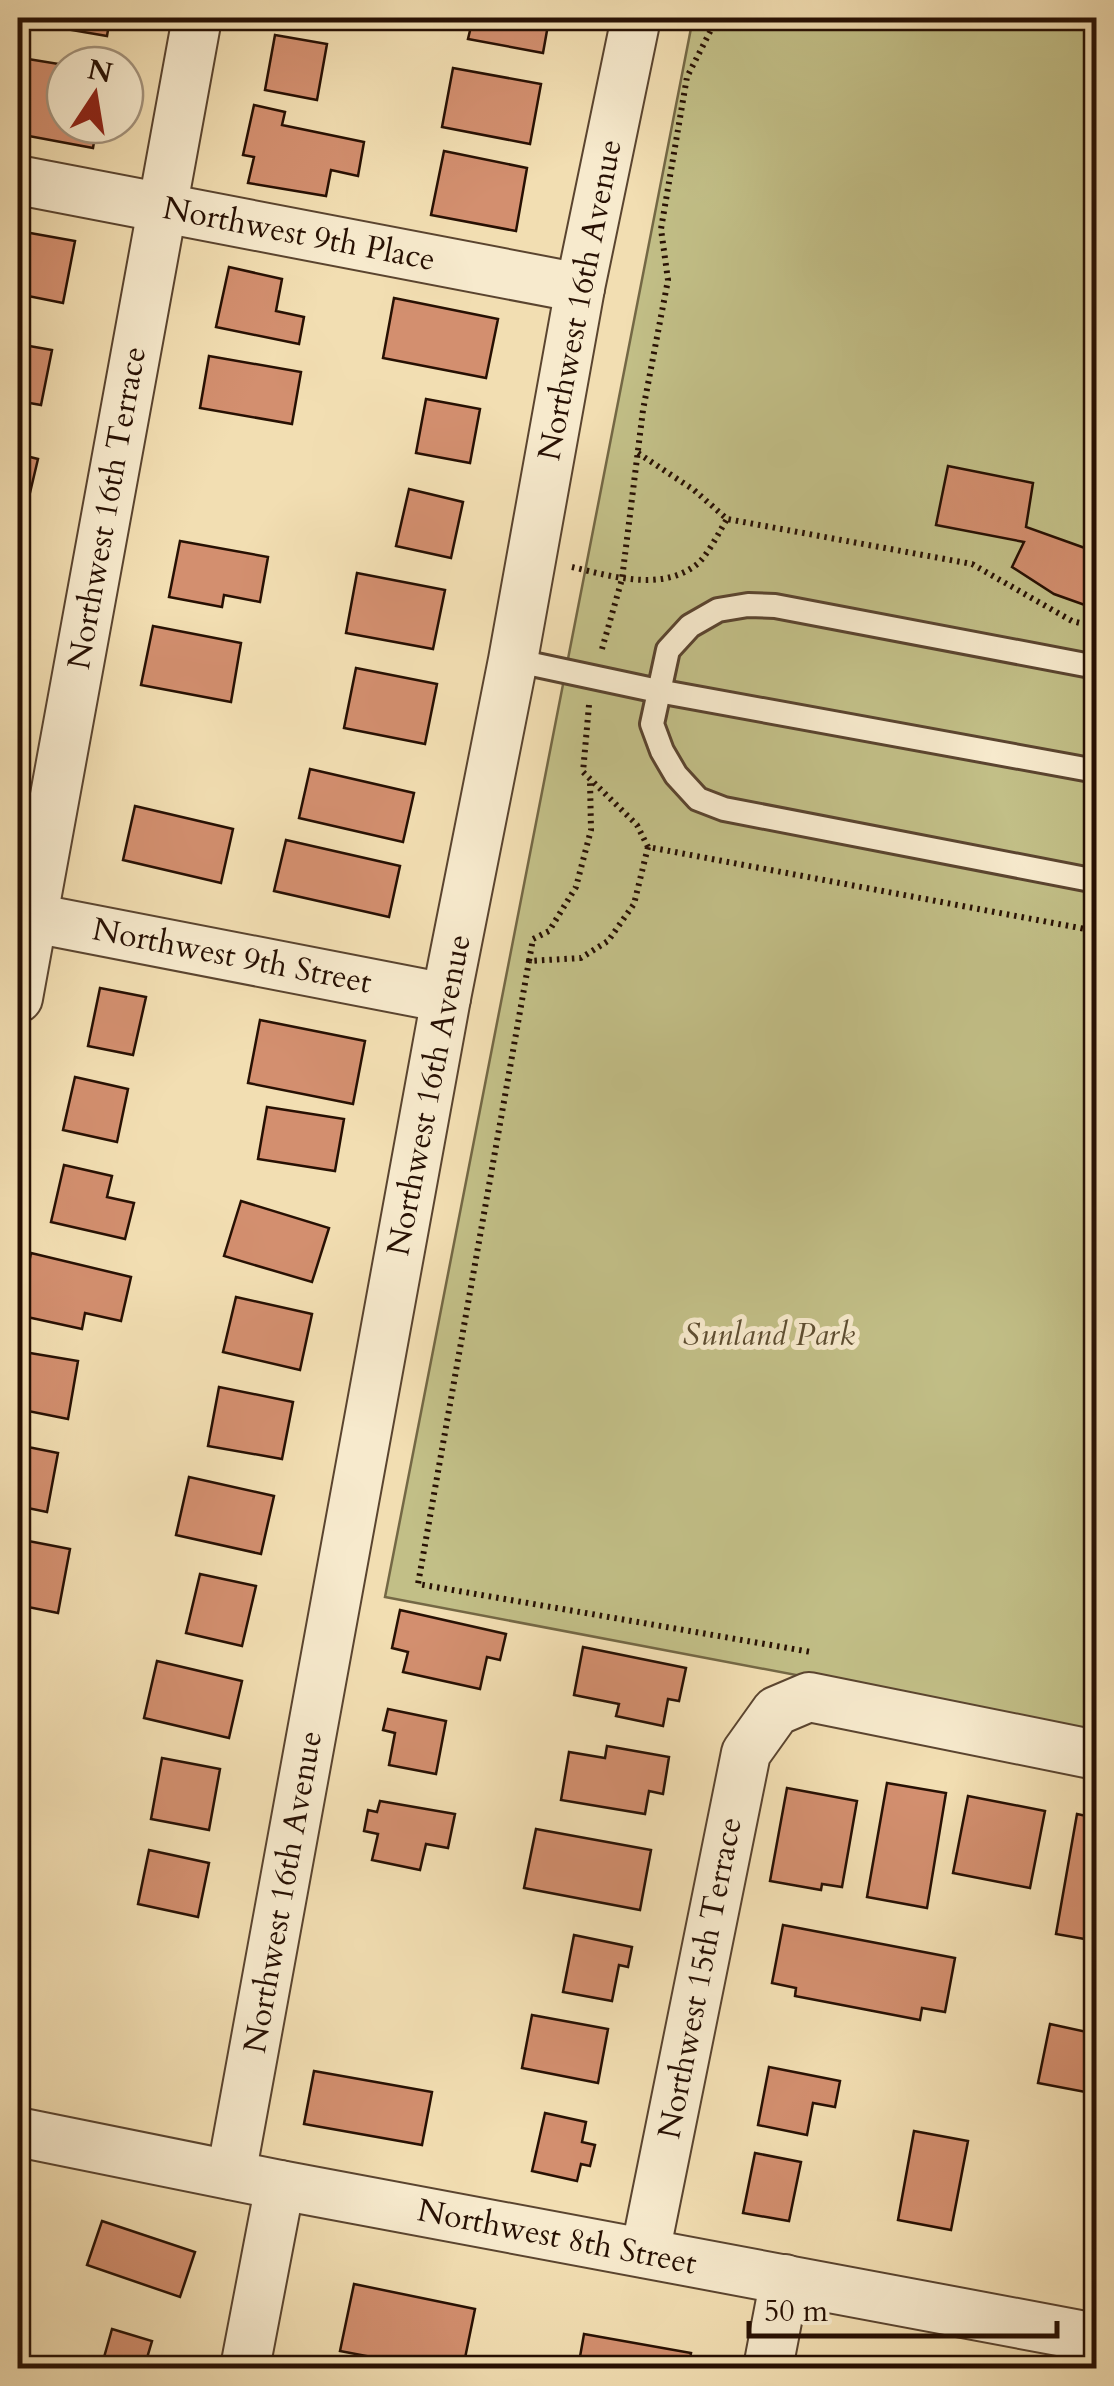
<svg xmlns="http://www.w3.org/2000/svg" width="1114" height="2386" font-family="Cardo,serif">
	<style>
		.green { fill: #c2bf87; stroke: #746845; stroke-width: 2.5 }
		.building { fill: #d38f6f; stroke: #271003; stroke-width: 2.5 }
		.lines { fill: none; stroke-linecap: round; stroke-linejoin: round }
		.lane-casing { stroke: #5a442f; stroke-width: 28 }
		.street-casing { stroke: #5a442f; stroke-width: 52 }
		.path { stroke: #271003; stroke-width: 6; stroke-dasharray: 2.5 5; stroke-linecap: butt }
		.lane { stroke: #f7eacd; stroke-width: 22 }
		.street { stroke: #f7eacd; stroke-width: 48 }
		.labels { text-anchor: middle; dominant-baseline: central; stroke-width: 10; stroke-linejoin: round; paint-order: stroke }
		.street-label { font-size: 32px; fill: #271003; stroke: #f7eacd }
		.park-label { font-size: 32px; font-style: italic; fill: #5d4d31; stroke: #f7eacd }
	</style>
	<rect width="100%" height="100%" fill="#f2deb2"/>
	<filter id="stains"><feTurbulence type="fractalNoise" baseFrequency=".002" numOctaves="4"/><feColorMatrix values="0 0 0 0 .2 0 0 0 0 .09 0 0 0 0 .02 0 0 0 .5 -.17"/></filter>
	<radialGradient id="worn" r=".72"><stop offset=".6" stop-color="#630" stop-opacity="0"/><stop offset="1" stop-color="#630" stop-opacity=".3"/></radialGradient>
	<polygon class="green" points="693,18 1096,18 1096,1732 385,1597"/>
	<g class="building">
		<polygon points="62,18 110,18 107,36 60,28"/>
		<polygon points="473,18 562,18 560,28 548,25 543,53 468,39"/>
		<polygon points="275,35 327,44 317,100 265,90"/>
		<polygon points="28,59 65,65 65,125 97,125 93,148 18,134"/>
		<polygon points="453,68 541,84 530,144 442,127"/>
		<polygon points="254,105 285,112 282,125 364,142 358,176 331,170 326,196 248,183 254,157 243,155"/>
		<polygon points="444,151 527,168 516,231 431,215"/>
		<polygon points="19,231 75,241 63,303 18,294"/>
		<polygon points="229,267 282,279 276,311 304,317 299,344 216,327"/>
		<polygon points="394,298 498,319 486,378 383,358"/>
		<polygon points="18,344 52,350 41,405 18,401"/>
		<polygon points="209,356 301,372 292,424 200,408"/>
		<polygon points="426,399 480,409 470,463 416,453"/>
		<polygon points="18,454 38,459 24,518 18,516"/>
		<polygon points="948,466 1033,483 1026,527 1096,552 1096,609 1054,594 1012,567 1024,542 936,525"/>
		<polygon points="409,489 463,502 451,558 396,546"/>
		<polygon points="180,541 268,557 260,602 224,595 222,607 169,597"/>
		<polygon points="357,573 445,590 433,649 346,633"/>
		<polygon points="153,626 241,643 231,702 141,685"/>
		<polygon points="356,668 437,684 425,744 344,728"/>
		<polygon points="310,769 414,793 403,842 299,818"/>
		<polygon points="135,806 233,829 221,883 123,860"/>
		<polygon points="286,840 400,866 389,917 274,891"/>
		<polygon points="100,988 146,997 133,1055 88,1046"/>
		<polygon points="260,1020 365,1041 353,1104 248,1083"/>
		<polygon points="75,1077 128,1089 117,1142 63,1130"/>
		<polygon points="267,1107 344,1119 335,1171 258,1159"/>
		<polygon points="64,1165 112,1176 107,1197 134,1203 125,1239 51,1222"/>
		<polygon points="241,1201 329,1228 312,1282 224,1256"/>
		<polygon points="31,1253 131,1277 121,1321 85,1313 82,1329 18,1315"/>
		<polygon points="236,1297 312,1314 300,1370 223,1352"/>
		<polygon points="18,1351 78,1361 68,1419 18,1409"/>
		<polygon points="219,1387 293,1402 282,1459 208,1446"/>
		<polygon points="18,1445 58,1453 47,1512 18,1506"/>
		<polygon points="189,1477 274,1496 261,1554 176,1535"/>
		<polygon points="18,1539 70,1549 58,1613 18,1605"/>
		<polygon points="200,1574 256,1586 242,1646 186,1633"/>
		<polygon points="400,1610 506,1634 500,1660 487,1657 480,1689 403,1672 408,1652 392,1648"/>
		<polygon points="583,1647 686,1668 679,1701 668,1699 663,1726 616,1716 619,1704 574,1695"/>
		<polygon points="157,1661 242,1681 229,1738 144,1718"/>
		<polygon points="388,1709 446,1721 436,1774 389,1765 395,1733 383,1730"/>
		<polygon points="607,1746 669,1757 663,1794 649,1791 645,1814 561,1800 569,1752 605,1758"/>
		<polygon points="162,1758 220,1769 209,1830 151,1819"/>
		<polygon points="887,1783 946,1793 927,1908 867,1897"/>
		<polygon points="787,1788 857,1801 842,1887 822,1884 821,1890 770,1881"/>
		<polygon points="968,1796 1045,1811 1030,1888 953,1873"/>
		<polygon points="380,1801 455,1814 448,1848 426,1844 420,1870 372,1860 378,1834 364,1831 368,1810 377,1812"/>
		<polygon points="1077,1814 1096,1818 1096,1941 1056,1934"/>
		<polygon points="536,1829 651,1850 640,1910 524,1888"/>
		<polygon points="149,1850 209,1863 198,1917 138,1904"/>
		<polygon points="783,1925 955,1958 945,2012 922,2008 920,2020 795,1996 796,1988 772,1983"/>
		<polygon points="574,1935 632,1947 628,1967 619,1965 612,2001 563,1992"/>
		<polygon points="532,2015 608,2029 598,2083 522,2068"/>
		<polygon points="1050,2024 1096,2034 1096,2094 1038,2083"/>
		<polygon points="769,2067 840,2081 835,2107 813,2103 807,2135 758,2125"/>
		<polygon points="314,2071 432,2092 422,2145 304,2124"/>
		<polygon points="545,2113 586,2122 582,2142 595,2145 590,2166 581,2164 577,2181 532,2171"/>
		<polygon points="914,2131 968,2141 951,2230 898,2220"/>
		<polygon points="755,2153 801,2162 789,2221 743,2213"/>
		<polygon points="102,2221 195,2252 180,2297 87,2265"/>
		<polygon points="354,2284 475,2309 463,2368 429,2368 340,2351"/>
		<polygon points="112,2329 152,2341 144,2368 101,2368"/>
		<polygon points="584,2334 691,2353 688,2368 578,2368"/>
	</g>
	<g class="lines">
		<g class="lane-casing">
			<g id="lane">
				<polyline points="513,660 658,691 1096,771"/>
				<polyline points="1096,667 775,606 748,605 718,610 690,626 668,650 652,724 662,751 676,775 698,799 724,809 1096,881"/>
			</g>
		</g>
		<g class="street-casing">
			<g id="street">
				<polyline points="18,180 580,288"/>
				<polyline points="18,915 446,998"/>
				<polyline points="18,998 197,18"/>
				<polyline points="18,2132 280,2185 1096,2338"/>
				<polyline points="231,2175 446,998 513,660 580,288 636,18"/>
				<polyline points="645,2253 746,1753 776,1711 809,1697 1096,1755"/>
				<polyline points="245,2368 280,2185"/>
				<polyline points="768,2368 785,2279"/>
			</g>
		</g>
		<g class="path">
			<polyline points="638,453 694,490 727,519 972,564 1072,621 1096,627"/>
			<path d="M572 567C611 576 660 592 696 565 707 557 719 532 727 519"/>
			<polyline points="602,649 622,579 643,410 668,280 661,229 687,77 717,18"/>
			<polyline points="589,705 583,772 637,825 648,847 1096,931"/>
			<polyline points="648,847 634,904 608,941 581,958 529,961 418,1584 811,1652"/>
			<polyline points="529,961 533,939 549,931 576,887 591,830 590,781"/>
		</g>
		<use href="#lane" class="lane"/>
		<use href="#street" class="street"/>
	</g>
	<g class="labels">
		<g class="street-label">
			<text transform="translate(299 234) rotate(11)">Northwest 9th Place</text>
			<text transform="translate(580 300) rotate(-79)">Northwest 16th Avenue</text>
			<text transform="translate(107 508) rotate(-80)">Northwest 16th Terrace</text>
			<text transform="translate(232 956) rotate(11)">Northwest 9th Street</text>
			<text transform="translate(429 1095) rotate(-79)">Northwest 16th Avenue</text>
			<text transform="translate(283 1892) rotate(-80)">Northwest 16th Avenue</text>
			<text transform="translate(700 1978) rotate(-79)">Northwest 15th Terrace</text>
			<text transform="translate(557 2237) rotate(11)">Northwest 8th Street</text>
		</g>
		<g class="park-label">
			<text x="769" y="1335">Sunland Park</text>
		</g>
	</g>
	<rect width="1114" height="2386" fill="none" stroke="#f2deb2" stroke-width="60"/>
	<rect x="20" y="20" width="1074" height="2346" fill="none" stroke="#271003" stroke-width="5"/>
	<rect x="30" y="30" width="1054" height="2326" fill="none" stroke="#271003" stroke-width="2.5"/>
	<g transform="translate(95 95) rotate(12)"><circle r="48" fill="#f7eacd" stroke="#a4937c" stroke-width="2.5"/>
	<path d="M0-8L18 38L0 25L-18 38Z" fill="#8f2418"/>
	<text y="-15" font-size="28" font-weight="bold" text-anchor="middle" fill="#271003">N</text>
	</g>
	<path d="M749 2321v15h308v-15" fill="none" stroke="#271003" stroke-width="5"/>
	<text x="764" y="2321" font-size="30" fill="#271003" stroke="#f7eacd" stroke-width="8" paint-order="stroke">50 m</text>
	<rect width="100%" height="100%" filter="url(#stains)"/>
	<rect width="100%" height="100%" fill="url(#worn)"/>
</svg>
